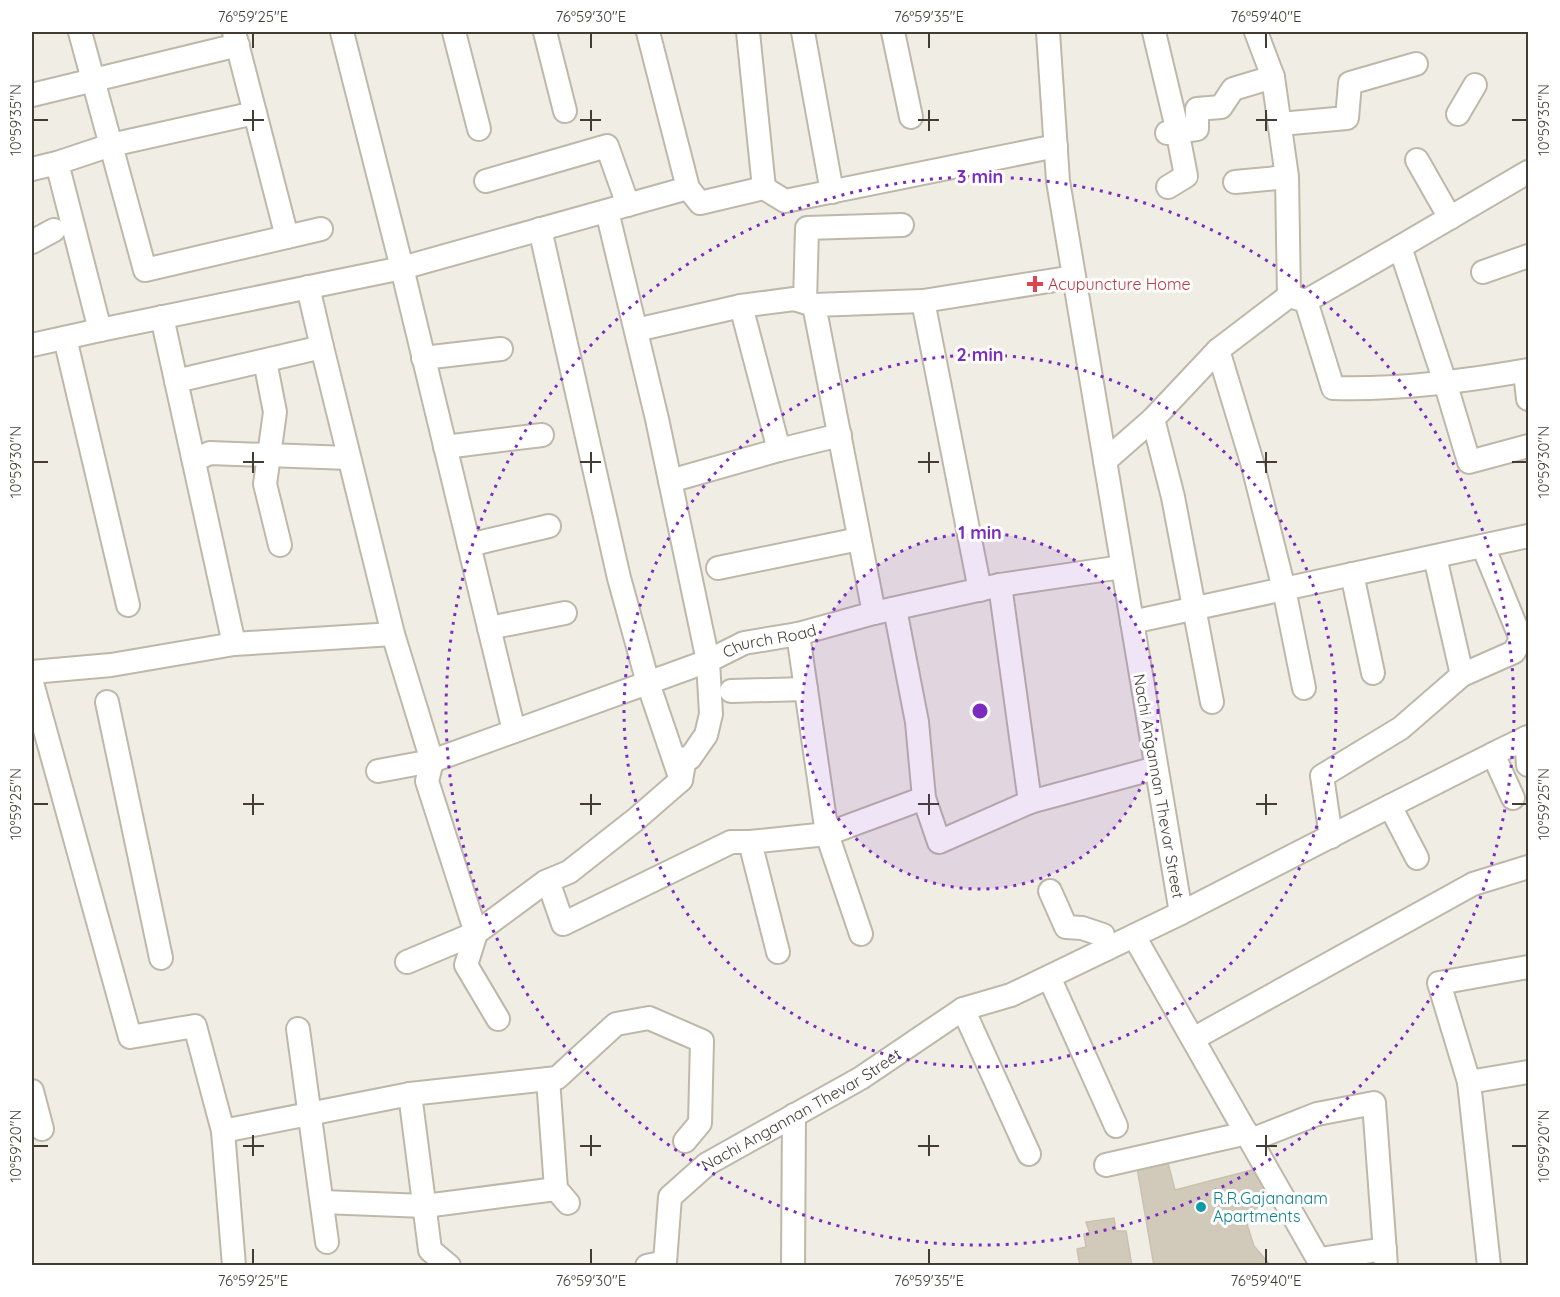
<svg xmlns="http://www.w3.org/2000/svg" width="1560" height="1297" font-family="Quicksand,sans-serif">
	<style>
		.building { fill: #d1c9ba; stroke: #cbc1ae; stroke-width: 1.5 }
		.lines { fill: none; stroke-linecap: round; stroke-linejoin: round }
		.minor-casing { stroke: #beb8aa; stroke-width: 26 }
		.minor { stroke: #fff; stroke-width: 22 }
		.ticks { fill: none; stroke: #423d34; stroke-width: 2 }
		.ring { fill: none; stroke: #7b2cbf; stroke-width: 3; stroke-dasharray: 3 6 }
		.health-dot { fill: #e0444e; stroke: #fff; stroke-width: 2 }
		.culture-dot { fill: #0f9aa8; stroke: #fff; stroke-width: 2 }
		.labels { text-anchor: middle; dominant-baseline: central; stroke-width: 6; stroke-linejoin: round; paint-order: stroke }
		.health-label { font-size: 16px; fill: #be3a42; stroke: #fff; text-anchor: start }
		.street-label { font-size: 16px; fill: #423d34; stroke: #fff }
		.culture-label { font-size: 16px; fill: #0d838f; stroke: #fff; text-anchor: start }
		.centre { fill: #7b2cbf; stroke: #fff; stroke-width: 3 }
		.ring-label { font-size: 18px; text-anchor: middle; font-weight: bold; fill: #7b2cbf; stroke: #fff; stroke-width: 6; stroke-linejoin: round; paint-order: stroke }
		.neatline { fill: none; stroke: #423d34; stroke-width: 2 }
		.ticks-label { font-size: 15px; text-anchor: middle; fill: #423d34 }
	</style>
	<rect width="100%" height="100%" fill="#f0ede4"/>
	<g class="building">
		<polygon points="1166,1155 1175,1190 1256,1169 1271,1200 1244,1215 1254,1246 1271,1266 1154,1266 1136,1162"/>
		<polygon points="1114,1218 1116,1231 1126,1231 1132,1266 1080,1266 1077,1249 1086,1247 1084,1234 1090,1234 1086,1222"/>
	</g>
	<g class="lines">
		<g class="minor-casing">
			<g id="minor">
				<polyline points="80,32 145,270 321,229"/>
				<polyline points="342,32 402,268 514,731"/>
				<polyline points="454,32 479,129"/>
				<polyline points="545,32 565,111"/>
				<polyline points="648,32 688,188 700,203 764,188 785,201 1056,146"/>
				<polyline points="748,32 764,188"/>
				<polyline points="803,32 832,192"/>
				<polyline points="893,32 911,117"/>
				<polyline points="1154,32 1176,124 1186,176 1168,187"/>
				<path d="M1256 32 1273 77 1287 177 1289 296 1306 301 1333 388C1399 390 1464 381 1528 370"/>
				<polyline points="32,95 238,45"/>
				<polyline points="255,113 287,237"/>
				<polyline points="1458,114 1475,85"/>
				<polyline points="1280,124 1347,118 1350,83 1416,64"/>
				<polyline points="1167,133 1197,129 1197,109 1221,107 1233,89 1273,77"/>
				<polyline points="1417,160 1450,218"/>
				<polyline points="57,163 111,145 255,113 234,32"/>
				<polyline points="32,169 57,163 100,330 402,268 688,188"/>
				<polyline points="486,181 607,146 628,205"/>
				<polyline points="1235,182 1287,177"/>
				<polyline points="540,229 619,578 648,683 681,780"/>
				<polyline points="32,242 54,230"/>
				<polyline points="1400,247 1528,172"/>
				<polyline points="1483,272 1528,256"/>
				<polyline points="308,287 322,347"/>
				<polyline points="923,301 980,590"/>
				<polyline points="1306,301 1400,247 1445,382 1469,462 1528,446"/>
				<polyline points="805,302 807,228 902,225"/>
				<polyline points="162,317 234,644"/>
				<polyline points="636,330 741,306"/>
				<polyline points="65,338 128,605"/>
				<polyline points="32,345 100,330"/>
				<polyline points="1218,350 1252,462 1284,589 1304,688"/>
				<polyline points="423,358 501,349"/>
				<polyline points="265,361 275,412 265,484 280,545"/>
				<polyline points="1525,371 1528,399"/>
				<polyline points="176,381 322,347 393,634 432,761 427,781 476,933 466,965 498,1019"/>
				<polyline points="1153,419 1173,497 1212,702"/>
				<polyline points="445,447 542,435"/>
				<polyline points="779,450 840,435"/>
				<polyline points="194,460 210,453 349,458"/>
				<polyline points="1105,461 1153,419 1218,350 1289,296"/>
				<polyline points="670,481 779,450 741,306 794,299 814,305"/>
				<polyline points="469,545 549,526"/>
				<polyline points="1435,557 1462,675"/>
				<polyline points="718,568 859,539"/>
				<polyline points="1352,574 1373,673"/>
				<polyline points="1000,585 1030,802"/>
				<polyline points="895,609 917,722 924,798 939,842 1030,802 1156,768"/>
				<polyline points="874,613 814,305 923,301 1074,277"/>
				<polyline points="1132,622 1528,536"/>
				<polyline points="489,628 565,613"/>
				<polyline points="798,634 827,834 861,934"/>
				<polyline points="32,672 111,665 234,644 393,634"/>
				<polyline points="32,683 130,1037 195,1026 223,1131 234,1266"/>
				<polyline points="731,691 806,689"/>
				<polyline points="107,702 161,958"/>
				<polyline points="1526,738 1528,765"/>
				<polyline points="1493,754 1528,737"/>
				<path id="s1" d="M378 771 432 761 708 661 744 643 798 634 874 613 1000 585 1122 567"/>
				<polyline points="1390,806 1493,754 1513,798"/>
				<polyline points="1331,837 1322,776 1401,728 1462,675 1514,652 1521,639 1483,546"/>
				<polyline points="548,881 563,924 731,842 750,842"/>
				<polyline points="1050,891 1066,927 1082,928 1103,935 1106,949"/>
				<polyline points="1181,913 1390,806 1417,858"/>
				<polyline points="1134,936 1322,1266"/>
				<polyline points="778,952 750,842 827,834 924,798"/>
				<polyline points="407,962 476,933 545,882 569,872 635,820 681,780 685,758 690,758 706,735 711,714 708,661 657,419 607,211"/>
				<polyline points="1049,977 1116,1126"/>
				<polyline points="963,1009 1029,1154"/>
				<polyline points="298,1029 327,1242"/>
				<polyline points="1193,1039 1473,884 1528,867"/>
				<polyline points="548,1079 556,1189 568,1203"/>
				<polyline points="1469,1082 1439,983 1528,967"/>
				<polyline points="32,1091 42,1129"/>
				<polyline points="223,1131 410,1094"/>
				<polyline points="1251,1140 1317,1114 1374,1103 1386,1266"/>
				<polyline points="1106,1165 1247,1133"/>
				<polyline points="322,1202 425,1206 556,1189"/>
				<polyline points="1320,1259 1385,1249"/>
				<polyline points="449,1266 430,1250 410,1094 557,1078 616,1024 649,1018 702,1041 700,1123 685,1141"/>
				<path id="s2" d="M647 1266 665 1262 670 1197 707 1164 861 1078 963 1009 1011 995 1181 913 1058 181 1048 32"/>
				<polyline points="793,1266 794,1115"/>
				<polyline points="1489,1266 1469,1082 1528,1072"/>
			</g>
		</g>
		<use href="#minor" class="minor"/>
	</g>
	<path class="ticks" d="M253 33V48M591 33V48M929 33V48M1266 33V48M253 110V131M591 110V131M929 110V131M1266 110V131M33 120H48M243 120H264M580 120H601M918 120H939M1256 120H1277M1512 120H1527M253 452V473M591 452V473M929 452V473M1266 452V473M33 462H48M243 462H264M580 462H601M918 462H939M1256 462H1277M1512 462H1527M253 794V815M591 794V815M929 794V815M1266 794V815M33 804H48M243 804H264M580 804H601M918 804H939M1256 804H1277M1512 804H1527M253 1135V1156M591 1135V1156M929 1135V1156M1266 1135V1156M33 1146H48M243 1146H264M580 1146H601M918 1146H939M1256 1146H1277M1512 1146H1527M253 1249V1264M591 1249V1264M929 1249V1264M1266 1249V1264"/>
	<circle cx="980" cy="711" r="178" fill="#7b2cbf" fill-opacity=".12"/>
	<g class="ring">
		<circle cx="980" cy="711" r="178"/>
		<circle cx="980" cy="711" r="356"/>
		<circle cx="980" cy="711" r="534"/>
	</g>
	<path class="health-dot" d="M1032 275h6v6h6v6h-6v6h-6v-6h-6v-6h6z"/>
	<circle class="culture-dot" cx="1201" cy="1207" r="6"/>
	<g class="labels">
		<g class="health-label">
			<text x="1048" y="284">Acupuncture Home</text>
		</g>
		<g class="street-label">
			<text stroke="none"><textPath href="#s1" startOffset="414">Church Road</textPath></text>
			<text transform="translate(1159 786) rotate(80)">Nachi Angannan Thevar Street</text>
			<text stroke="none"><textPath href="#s2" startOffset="242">Nachi Angannan Thevar Street</textPath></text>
		</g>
		<g class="culture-label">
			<text x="1213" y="1198">R.R.Gajananam<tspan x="1213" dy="18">Apartments</tspan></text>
		</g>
	</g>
	<circle cx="980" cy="711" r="9" class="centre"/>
	<g class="ring-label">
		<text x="980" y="183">3 min</text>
		<text x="980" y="361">2 min</text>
		<text x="980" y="539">1 min</text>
	</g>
	<rect width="1560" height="1297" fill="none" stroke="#ffffff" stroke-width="66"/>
	<rect x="33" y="33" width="1494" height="1231" class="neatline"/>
	<g class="ticks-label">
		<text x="253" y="22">76°59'25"E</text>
		<text x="591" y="22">76°59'30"E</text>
		<text x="929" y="22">76°59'35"E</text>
		<text x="1266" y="22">76°59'40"E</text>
		<text transform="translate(16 120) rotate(-90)" y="5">10°59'35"N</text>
		<text transform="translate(1544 120) rotate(-90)" y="5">10°59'35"N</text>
		<text transform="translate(16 462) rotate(-90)" y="5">10°59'30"N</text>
		<text transform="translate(1544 462) rotate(-90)" y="5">10°59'30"N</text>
		<text transform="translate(16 804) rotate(-90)" y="5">10°59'25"N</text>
		<text transform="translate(1544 804) rotate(-90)" y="5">10°59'25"N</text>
		<text transform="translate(16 1146) rotate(-90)" y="5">10°59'20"N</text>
		<text transform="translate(1544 1146) rotate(-90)" y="5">10°59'20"N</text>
		<text x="253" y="1286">76°59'25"E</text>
		<text x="591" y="1286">76°59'30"E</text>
		<text x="929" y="1286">76°59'35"E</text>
		<text x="1266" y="1286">76°59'40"E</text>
	</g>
</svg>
